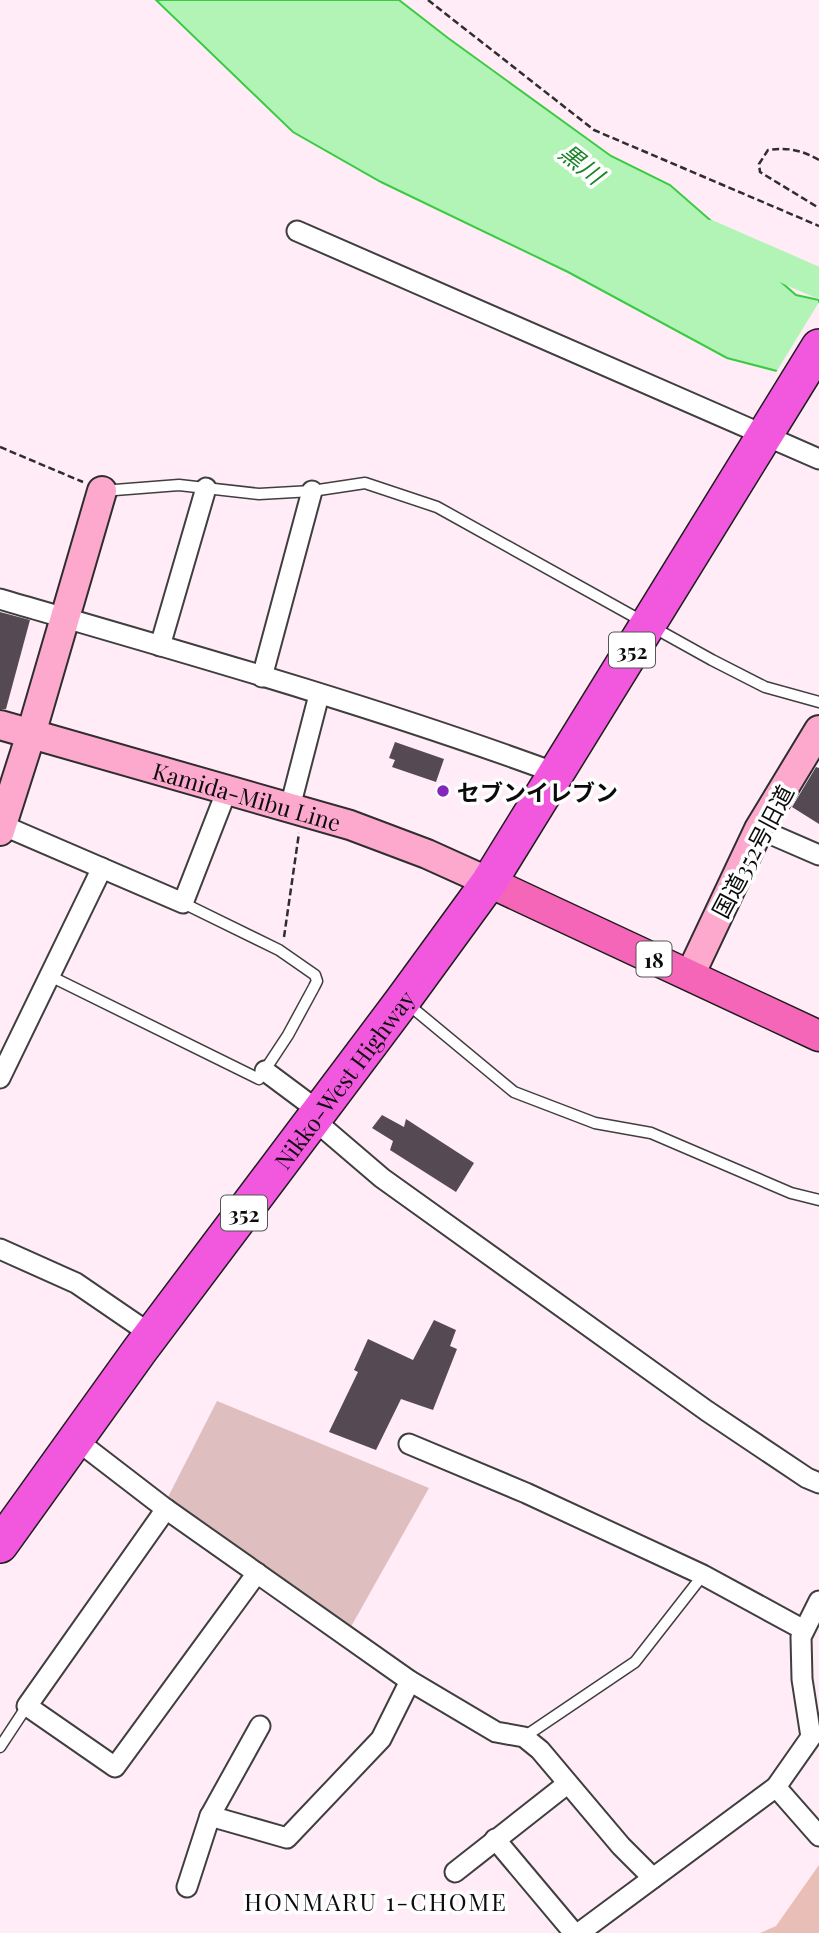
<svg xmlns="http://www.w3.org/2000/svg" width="819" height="1933" font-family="'Playfair Display','Noto Sans JP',serif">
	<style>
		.green { fill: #e8beb7 }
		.cemetery { fill: #dfbebf }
		.water { fill: #b2f4b5; stroke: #3bca44; stroke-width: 2 }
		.pier { fill: #ffecf6 }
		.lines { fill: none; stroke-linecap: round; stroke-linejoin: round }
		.river { stroke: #b2f4b5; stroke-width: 30 }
		.building { fill: #554954 }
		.lane-casing { stroke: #3f3f3f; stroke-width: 13 }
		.street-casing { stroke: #3f3f3f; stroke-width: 23 }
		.secondary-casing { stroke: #2e2e2e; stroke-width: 32 }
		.primary-casing { stroke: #1d1d1d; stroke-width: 33 }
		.highway-casing { stroke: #1d1d1d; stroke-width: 38 }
		.path { stroke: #2e2e2e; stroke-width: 2.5; stroke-dasharray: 7 3.5; stroke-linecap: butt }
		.lane { stroke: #fff; stroke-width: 10 }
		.street { stroke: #fff; stroke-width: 19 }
		.secondary { stroke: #fda9ce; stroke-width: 28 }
		.primary { stroke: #f565b8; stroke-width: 30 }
		.highway { stroke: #f158de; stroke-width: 35 }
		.poi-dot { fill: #8228b9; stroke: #fff; stroke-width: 2.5 }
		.labels { text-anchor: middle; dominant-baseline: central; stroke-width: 7; stroke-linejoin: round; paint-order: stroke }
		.shield { fill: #fff; stroke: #555; stroke-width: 2 }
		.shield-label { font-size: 21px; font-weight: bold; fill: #0c0c0c }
		.poi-label { font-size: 23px; font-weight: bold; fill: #0c0c0c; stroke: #fff; text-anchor: start }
		.street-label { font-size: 23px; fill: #0c0c0c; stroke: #fff }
		.water-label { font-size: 24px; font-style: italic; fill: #188624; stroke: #fff }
		.neighbourhood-label { font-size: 24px; letter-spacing: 2px; fill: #0c0c0c; stroke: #fff }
	</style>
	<rect width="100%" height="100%" fill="#ffecf6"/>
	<polygon class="green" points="819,1865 819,1933 760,1933 776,1926"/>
	<polygon class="cemetery" points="217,1401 429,1488 348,1632 168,1497"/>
	<polygon class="water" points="156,0 399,0 448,38 611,156 670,185 796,295 819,300 819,382 727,358 568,272 381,182 293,132"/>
	<polygon class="pier" points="819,302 819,386 775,374"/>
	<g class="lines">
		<polyline class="river" points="709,235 819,283"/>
	</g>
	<g class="building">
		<polygon points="0,612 30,620 6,709 0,709"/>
		<polygon points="395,742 444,759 436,782 392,767 395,760 389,758"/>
		<polygon points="816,767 819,768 819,824 792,807"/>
		<polygon points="382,1115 404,1127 406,1119 474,1163 456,1192 390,1150 393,1141 372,1128"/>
		<polygon points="434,1320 456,1330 450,1346 457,1349 433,1410 401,1399 376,1450 329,1432 358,1372 354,1370 368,1339 413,1360"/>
	</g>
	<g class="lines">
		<g class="lane-casing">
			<g id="lane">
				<polyline points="102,491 179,485 259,494 312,491 365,483 437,507 712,660 765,687 819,702"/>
				<polyline points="50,976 259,1079 288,1035 314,987 317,981 315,975 279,950 183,903"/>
				<polyline points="409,1005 514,1092 595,1123 651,1133 791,1193 819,1200"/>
				<polyline points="524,1737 635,1662 703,1575"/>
				<polyline points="0,1747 27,1706"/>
			</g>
		</g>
		<g class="street-casing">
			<g id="street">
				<polyline points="297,231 819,459"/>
				<path d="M0 599C186 653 374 706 556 773"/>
				<polyline points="160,646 206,488"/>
				<polyline points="262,677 312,491"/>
				<polyline points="290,807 319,695"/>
				<polyline points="2,825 183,903 227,790"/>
				<polyline points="759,829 819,855"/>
				<polyline points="265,1071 320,1112"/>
				<polyline points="0,1078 102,868"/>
				<polyline points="313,1119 382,1178 707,1411 807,1478 819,1483"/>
				<polyline points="0,1249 76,1283 152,1335"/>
				<polyline points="75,1439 166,1509 410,1681 496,1732 524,1737 540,1750 621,1846 653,1878"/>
				<polyline points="409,1444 526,1493 703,1575 804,1630"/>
				<polyline points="166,1509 27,1706 115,1767 257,1573"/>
				<polyline points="776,1787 819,1836"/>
				<polyline points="210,1816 260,1726"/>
				<polyline points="495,1839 574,1933"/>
				<polyline points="455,1872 567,1784"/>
				<polyline points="187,1887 210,1816 287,1838 381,1739 410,1681"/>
				<polyline points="579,1933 776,1787 811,1737 802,1679 801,1637 819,1601"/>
			</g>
		</g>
		<g class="secondary-casing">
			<g id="secondary">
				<path id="s1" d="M0 725 350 825 427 854 489 882"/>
				<polyline points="0,831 31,734 102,491"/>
				<polyline points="690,975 759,829 819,730"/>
			</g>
		</g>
		<g class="primary-casing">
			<polyline id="primary" points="489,882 819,1036"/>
		</g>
		<g class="highway-casing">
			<g id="highway">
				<path id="s2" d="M0 1545 140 1350 403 1000 489 882 819 347"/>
			</g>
		</g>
		<g class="path">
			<polyline points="428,0 594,130 819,226"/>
			<path d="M819 160C802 150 787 147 768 150L759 164 760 172 819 208"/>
			<polyline points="0,447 83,482"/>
			<polyline points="284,937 299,833"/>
		</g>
		<use href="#lane" class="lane"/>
		<use href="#street" class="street"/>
		<use href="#secondary" class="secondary"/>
		<use href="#primary" class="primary"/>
		<use href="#highway" class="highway"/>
	</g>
	<circle class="poi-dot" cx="443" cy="791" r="7"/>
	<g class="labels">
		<g class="shield">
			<rect x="609" y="632.5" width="46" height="35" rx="5"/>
			<rect x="636.5" y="941.5" width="35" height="35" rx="5"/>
			<rect x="221" y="1195.5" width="46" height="35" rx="5"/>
		</g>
		<g class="shield-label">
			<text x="632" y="650">352</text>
			<text x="654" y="959">18</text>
			<text x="244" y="1213">352</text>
		</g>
		<g class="poi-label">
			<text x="457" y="791">セブンイレブン</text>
		</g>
		<g class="street-label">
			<text stroke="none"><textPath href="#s1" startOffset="257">Kamida-Mibu Line</textPath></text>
			<text transform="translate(752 851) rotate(-62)">国道352号旧道</text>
			<text stroke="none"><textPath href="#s2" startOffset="579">Nikko-West Highway</textPath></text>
		</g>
		<g class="water-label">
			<text transform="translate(582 163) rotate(38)">黒川</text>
		</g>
		<g class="neighbourhood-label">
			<text x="376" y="1901">HONMARU 1-CHOME</text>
		</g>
	</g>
</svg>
